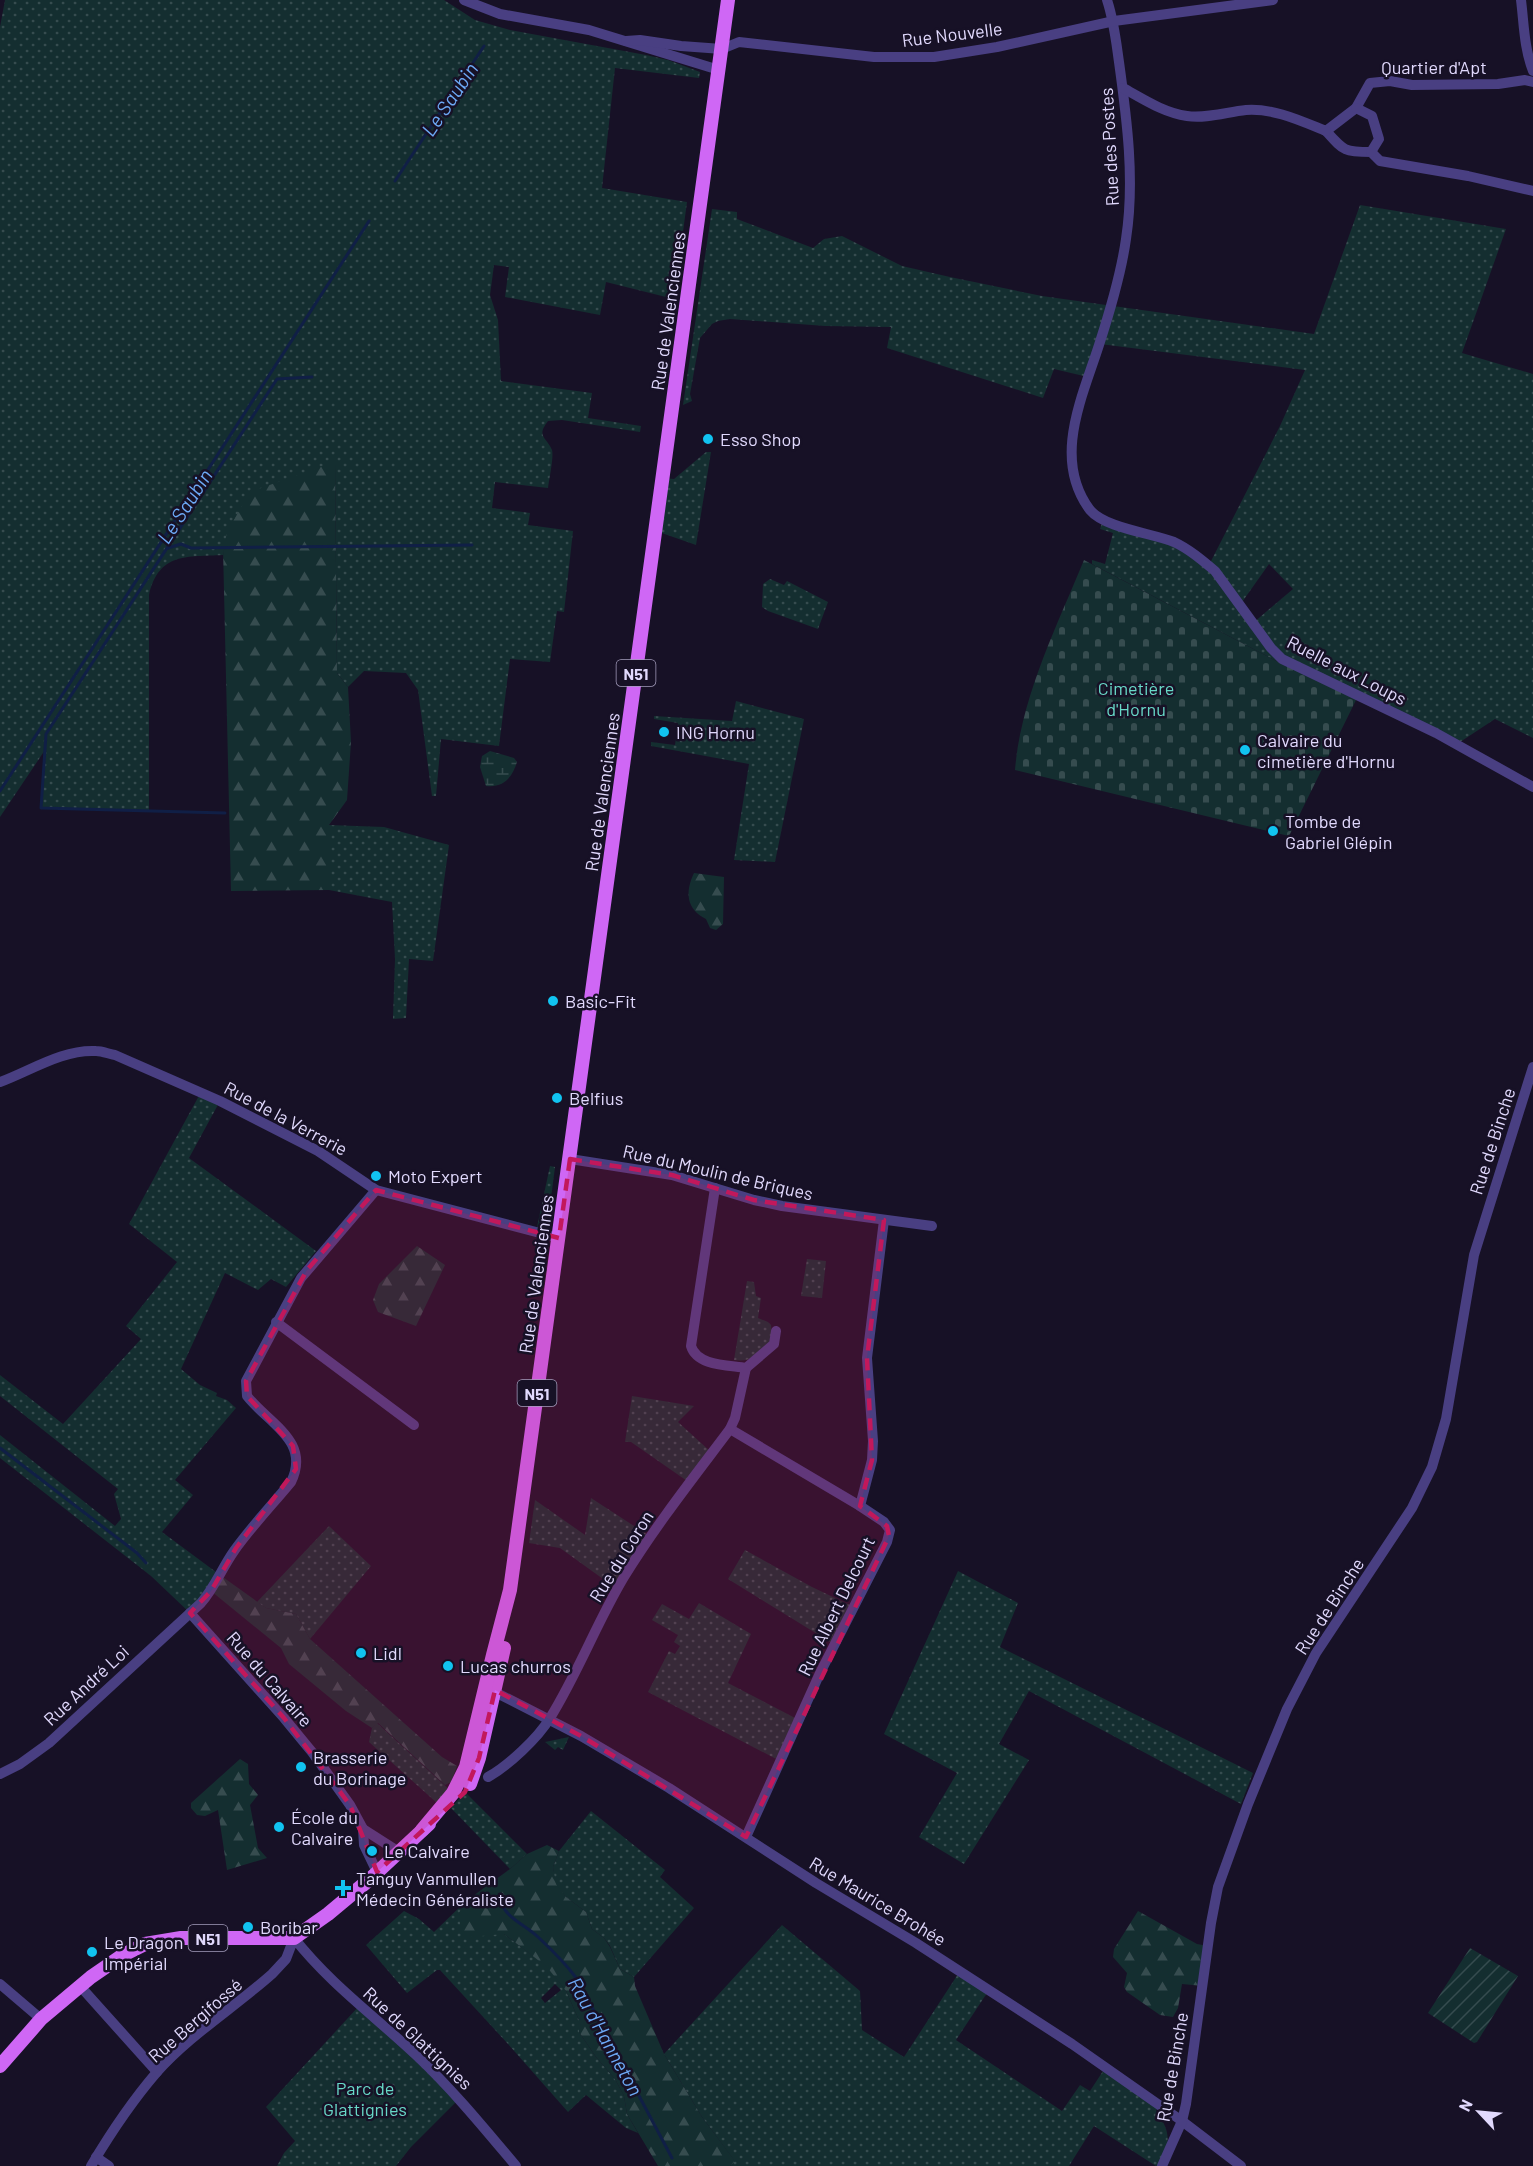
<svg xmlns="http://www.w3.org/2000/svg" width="1533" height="2166" font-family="Barlow,sans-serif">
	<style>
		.grass { fill: url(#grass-dots); fill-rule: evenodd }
		.forest { fill: url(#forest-firs) }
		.wetland { fill: url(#wetland-marsh) }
		.cemetery { fill: url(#cemetery-stones) }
		.garden { fill: url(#garden-furrows) }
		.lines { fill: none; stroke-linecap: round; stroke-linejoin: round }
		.stream { stroke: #101f46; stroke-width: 3 }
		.minor { stroke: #493f82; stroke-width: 10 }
		.major { stroke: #cf67f5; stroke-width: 14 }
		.marked { fill: #c2185b; fill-opacity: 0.2; stroke: #c2185b; stroke-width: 4.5; stroke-dasharray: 12 8; stroke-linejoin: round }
		.poi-dot { fill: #11c3f0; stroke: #171126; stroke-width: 2 }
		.labels { text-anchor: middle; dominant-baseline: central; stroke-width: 5; stroke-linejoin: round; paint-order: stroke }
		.shield { fill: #171126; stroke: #a49dbc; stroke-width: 1.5 }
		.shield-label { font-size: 16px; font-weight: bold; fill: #e1d9fd }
		.street-label { font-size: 18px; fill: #e1d9fd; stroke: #171126 }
		.poi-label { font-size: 18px; fill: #e1d9fd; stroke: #171126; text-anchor: start }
		.park-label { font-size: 18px; fill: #68d9c8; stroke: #171126 }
		.water-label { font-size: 20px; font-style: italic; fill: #6da9f6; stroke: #171126 }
	</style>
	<defs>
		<pattern id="grass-dots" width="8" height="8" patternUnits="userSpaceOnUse" patternTransform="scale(1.5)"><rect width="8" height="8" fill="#142e30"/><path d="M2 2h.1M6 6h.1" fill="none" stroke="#364c4f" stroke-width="1.8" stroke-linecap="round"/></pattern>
		<pattern id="forest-firs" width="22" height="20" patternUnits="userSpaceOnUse" patternTransform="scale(1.5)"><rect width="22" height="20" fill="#142e30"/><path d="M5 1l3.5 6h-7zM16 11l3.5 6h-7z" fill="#364c4f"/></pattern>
		<pattern id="wetland-marsh" width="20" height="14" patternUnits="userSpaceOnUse" patternTransform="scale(1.5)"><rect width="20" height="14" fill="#142e30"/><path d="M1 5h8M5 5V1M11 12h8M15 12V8" fill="none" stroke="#364c4f"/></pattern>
		<pattern id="cemetery-stones" width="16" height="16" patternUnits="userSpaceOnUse" patternTransform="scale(1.5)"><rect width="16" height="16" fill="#142e30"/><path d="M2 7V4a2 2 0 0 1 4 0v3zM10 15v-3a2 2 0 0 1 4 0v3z" fill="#364c4f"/></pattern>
		<pattern id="garden-furrows" width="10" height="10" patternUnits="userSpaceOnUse" patternTransform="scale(1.5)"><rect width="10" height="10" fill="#142e30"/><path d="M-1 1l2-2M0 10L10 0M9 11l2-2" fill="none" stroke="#364c4f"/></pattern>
	</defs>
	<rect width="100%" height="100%" fill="#171126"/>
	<g class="grass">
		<path d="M5 0H444L475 20 510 30 646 55 668 60 700 72 699 78 615 68 602 188 687 202 674 299 606 282 600 315 505 297 509 267 494 265 490 295 498 320 501 381 592 393 588 418 641 426 640 432 562 420 548 421C536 437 546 436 552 450 554 457 549 480 548 488L495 482 492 508 530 513 528 525 573 531 564 612 557 611 550 662 510 659 499 746 441 739 436 796H432L418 690 406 673 364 671 348 687 337 673 335 463 223 548V555C187 557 159 552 149 595V811L41 808 45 750 0 817V27Z"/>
		<path d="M1360 205 1506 229 1462 353 1533 374V738L1495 719 1457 744 1284 665 1092 564V560L1105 564 1113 533 1100 529 1103 520 1161 538 1209 565 1280 426 1305 370 1100 344 1088 377 1054 369 1043 398 887 348 891 327 825 326 730 319 718 321 712 324 700 338 690 394 692 401 683 405 712 209 737 212V219L813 248 824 239 842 236 902 266 950 277 1042 296 1314 334ZM1269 564 1293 589 1253 623 1240 605Z"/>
		<polygon points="706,452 711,452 696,545 656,531 663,478 674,479"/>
		<polygon points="770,579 784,585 787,581 828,602 818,629 768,611 762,607 763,584"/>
		<polygon points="736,701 804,719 775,862 734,860 749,764 651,746 651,742 675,745 678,723 654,719 654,716 732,721"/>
		<polygon points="329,825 384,827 449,845 433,961 409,959 406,1018 393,1019 395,959 392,902 329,890"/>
		<polygon points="201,1092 220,1101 189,1158 316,1251 286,1287 271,1279 258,1290 225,1273 181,1369 200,1385 217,1393 216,1396 227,1400 236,1408 175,1480 193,1495 162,1532 220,1575 190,1613 151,1576 0,1458 0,1435 115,1526 121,1519 114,1494 118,1489 0,1396 0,1375 63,1424 141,1339 126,1326 177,1262 129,1224"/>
		<polygon points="550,1166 555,1167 547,1229 537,1227"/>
		<polygon points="807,1259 826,1261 822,1298 801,1296"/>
		<path d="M747 1281 754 1282 756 1296 761 1298 758 1318 768 1322 771 1325 772 1340C759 1352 754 1363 734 1360Z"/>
		<polygon points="632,1396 694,1406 678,1422 712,1453 690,1483 631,1442 625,1442"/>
		<polygon points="591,1498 651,1537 617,1589 560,1548 529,1543 535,1500 585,1535"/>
		<polygon points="329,1526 371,1566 310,1639 296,1614 266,1608 257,1602"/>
		<polygon points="745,1550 812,1587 854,1607 835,1645 728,1579"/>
		<polygon points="958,1571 1018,1603 1000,1647 1253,1773 1241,1804 1029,1691 999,1744 1029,1760 964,1864 919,1837 957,1773 884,1734"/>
		<polygon points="699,1603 751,1634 728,1683 799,1720 780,1761 648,1692 669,1651 675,1654 680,1646 674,1642 678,1635 652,1620 662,1604 689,1619"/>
		<polygon points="377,1723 453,1793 437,1803 369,1742 372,1728"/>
		<polygon points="569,1737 563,1750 558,1747 555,1750 545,1742"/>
		<polygon points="465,1792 527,1854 510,1869 451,1808"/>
		<polygon points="591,1811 665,1870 660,1877 694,1908 634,1977 620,1969 610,1946 604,1938 592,1929 586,1912 566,1897 555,1884 553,1867 559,1851"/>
		<path d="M466 1901 459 1914 494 1934H504L548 1967 566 1991 579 2020V2032L596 2057 615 2079 624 2096 627 2114 638 2133 626 2128 586 2095 568 2112 508 2044 440 1970H437L407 1993 366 1945 404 1911 419 1919 434 1932ZM555 1984 561 1990 545 2003 541 1998Z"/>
		<path d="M782 1925 860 1991 862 2030 904 2057 960 1971 989 1990 956 2040 1062 2111 1080 2085 1090 2091 1105 2068 1159 2106 1156 2111C1172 2133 1169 2141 1162 2166H1156L1094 2126 1069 2166H730L734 2160 702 2117 664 2054Z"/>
		<polygon points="359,2006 460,2098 411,2147 396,2166 277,2166 284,2153 295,2141 266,2107"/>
	</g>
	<g class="forest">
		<polygon points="335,462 337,673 348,687 351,742 347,800 329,825 329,890 231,891 223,548 228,530 250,492"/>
		<path d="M694 873 724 877 723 924 716 930 710 928 706 919C686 909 685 892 694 873Z"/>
		<polygon points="417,1246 445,1265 416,1326 378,1312 373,1300 379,1284"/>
		<polygon points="220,1575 266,1608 296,1614 310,1639 442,1757 457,1766 451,1782 445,1785 378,1723 372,1728 346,1711 289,1664 281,1648 211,1591"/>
		<polygon points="240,1759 248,1764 249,1784 258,1795 250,1805 258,1848 267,1858 227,1870 218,1810 205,1816 197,1815 191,1808 191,1803"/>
		<polygon points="547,1845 559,1851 553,1867 556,1884 566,1897 586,1912 592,1929 604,1938 610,1947 620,1969 634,1977 635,1986 664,2054 702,2117 735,2161 730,2166 658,2166 627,2114 624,2096 615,2079 596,2057 579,2032 579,2020 566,1991 547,1967 504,1934 470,1937 465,1933 460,1924 459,1913 466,1901 510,1869 527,1854"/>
		<polygon points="1138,1911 1197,1944 1208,1946 1203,1986 1182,1984 1178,2008 1173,2017 1160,2015 1127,1992 1124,1987 1127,1973 1113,1957 1114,1949"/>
	</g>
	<path class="wetland" d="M490 751 514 758 517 762C512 778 503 788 486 786L480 767 482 756Z"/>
	<path class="cemetery" d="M1084 560 1280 663 1358 696 1289 836 1015 770C1021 697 1057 626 1084 560Z"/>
	<polygon class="garden" points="1470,1948 1518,1976 1477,2042 1474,2043 1428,2013"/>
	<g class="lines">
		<g class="stream">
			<polyline points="395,181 484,46"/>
			<polyline points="168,548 181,544 191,548 472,545"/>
			<polyline points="0,791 369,221"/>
			<polyline points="225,813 41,808 46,734 277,379 312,377"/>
			<polyline points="0,1448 137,1553 146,1563"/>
			<path d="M500 1901C507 1919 524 1924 538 1937 552 1950 566 1964 577 1979L672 2158"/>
		</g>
		<g class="minor">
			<polyline points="464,0 500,14 589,30 719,70"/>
			<path d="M1107 0C1114 21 1116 41 1119 62 1127 120 1135 181 1126 239 1121 275 1110 311 1099 345 1082 398 1052 459 1090 510 1105 528 1151 533 1174 542 1189 549 1202 560 1215 571L1271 648 1282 659 1436 733 1533 787"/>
			<path d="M1521 0C1524 24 1524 48 1533 71"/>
			<polyline points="626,41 640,40 681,46 722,49 739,42 874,57 934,57 997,47 1114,21 1273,0"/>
			<path d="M1533 82 1525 80 1498 84 1412 85 1390 81 1370 83 1356 108 1326 131C1344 151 1344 152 1371 152L1380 161 1468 176 1533 191"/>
			<path d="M1123 88C1143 99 1164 113 1187 116 1206 119 1227 112 1246 110 1274 108 1301 121 1326 131"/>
			<polyline points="1356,108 1372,116 1379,139 1371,152"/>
			<path d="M0 1082C30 1071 63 1049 96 1051 102 1051 109 1054 115 1055L220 1101 318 1151 376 1190 559 1238"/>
			<polyline points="570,1159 672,1175 754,1200 782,1206 932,1226"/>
			<polyline points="276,1322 414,1425"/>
			<polyline points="746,1368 774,1344 776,1331"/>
			<polyline points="730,1429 860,1506 884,1522 890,1530 887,1542 820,1673 746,1837"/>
			<polyline points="860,1506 872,1460 873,1441 867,1358 884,1220"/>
			<polyline points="190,1613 284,1718 312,1752 350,1805 363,1829 364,1845 377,1872"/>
			<polyline points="487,1688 581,1736 669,1788 816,1883 916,1943 1072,2044 1182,2121 1241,2166"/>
			<path d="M0 1774 20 1764 49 1743 201 1603C215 1587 222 1568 234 1551 251 1527 272 1505 291 1482 311 1441 269 1424 247 1396L246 1381 301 1278 376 1190"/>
			<path d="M488 1777C508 1766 538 1738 550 1718 578 1673 597 1622 624 1577 656 1525 694 1477 730 1429L735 1418 746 1368C728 1365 697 1366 691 1346L715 1188"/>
			<polyline points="363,1829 399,1852"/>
			<polyline points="0,1984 41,2019"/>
			<polyline points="80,1986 157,2072"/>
			<polyline points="96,2157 109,2166"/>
			<path d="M91 2166C110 2134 132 2101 157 2072 190 2035 235 2007 272 1974L286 1959 294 1938C330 1984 376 2017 417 2056 453 2090 484 2128 516 2166"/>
			<polyline points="1162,2166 1182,2121 1186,2104 1211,1923 1218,1887 1248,1804 1287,1709 1316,1653 1412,1508 1432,1467 1446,1419 1474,1255 1533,1067"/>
		</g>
		<g class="major">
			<polyline points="470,1784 479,1758 504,1648"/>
			<polyline points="422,1830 453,1793 466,1767 493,1655 510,1590 728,0"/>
			<polyline points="0,2066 41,2019 91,1977 123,1955 145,1944 181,1938 294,1938 328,1914 370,1879 429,1824"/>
		</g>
	</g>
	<path class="marked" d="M570 1159 672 1175 754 1200 884 1220 867 1358 872 1460 860 1506 887 1526 889 1536 746 1837 581 1736 495 1690 479 1758 465 1792 377 1872 350 1805 284 1718 190 1613 211 1591 236 1548 296 1469 293 1446 247 1396 246 1381 307 1270 376 1190 559 1238Z"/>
	<g class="poi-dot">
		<circle cx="708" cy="439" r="6"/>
		<circle cx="664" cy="732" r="6"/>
		<circle cx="1245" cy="750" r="6"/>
		<circle cx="1273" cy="831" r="6"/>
		<circle cx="553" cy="1001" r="6"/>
		<circle cx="557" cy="1098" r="6"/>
		<circle cx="376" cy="1176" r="6"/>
		<circle cx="361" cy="1653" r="6"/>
		<circle cx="448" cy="1666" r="6"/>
		<circle cx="301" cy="1767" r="6"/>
		<circle cx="279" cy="1827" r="6"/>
		<circle cx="372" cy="1851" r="6"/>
		<path d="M340 1879h6v6h6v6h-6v6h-6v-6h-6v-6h6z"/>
		<circle cx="248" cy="1927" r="6"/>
		<circle cx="92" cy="1952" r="6"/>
	</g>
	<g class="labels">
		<g class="shield">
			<rect x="616.5" y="660" width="39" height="26" rx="4.5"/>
			<rect x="517.5" y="1380" width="39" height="26" rx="4.5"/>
			<rect x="188.5" y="1925" width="39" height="26" rx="4.5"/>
		</g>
		<g class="shield-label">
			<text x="636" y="673">N51</text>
			<text x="537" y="1393">N51</text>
			<text x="208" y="1938">N51</text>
		</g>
		<g class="street-label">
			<text transform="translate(952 34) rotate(-7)">Rue Nouvelle</text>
			<text x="1434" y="67">Quartier d'Apt</text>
			<text transform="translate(1109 147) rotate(-93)">Rue des Postes</text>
			<text transform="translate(668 311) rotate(-82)">Rue de Valenciennes</text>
			<text transform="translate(1347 670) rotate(27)">Ruelle aux Loups</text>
			<text transform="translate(602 792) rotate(-82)">Rue de Valenciennes</text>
			<text transform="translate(286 1118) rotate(28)">Rue de la Verrerie</text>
			<text transform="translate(1492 1141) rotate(-72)">Rue de Binche</text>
			<text transform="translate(718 1172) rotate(13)">Rue du Moulin de Briques</text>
			<text transform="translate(536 1274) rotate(-82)">Rue de Valenciennes</text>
			<text transform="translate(621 1556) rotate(-58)">Rue du Coron</text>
			<text transform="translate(836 1606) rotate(-64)">Rue Albert Delcourt</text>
			<text transform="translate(1329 1606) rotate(-57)">Rue de Binche</text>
			<text transform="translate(270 1679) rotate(49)">Rue du Calvaire</text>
			<text transform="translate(86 1685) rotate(-43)">Rue André Loi</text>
			<text transform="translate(878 1901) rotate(31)">Rue Maurice Brohée</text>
			<text transform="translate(195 2020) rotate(-41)">Rue Bergifossé</text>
			<text transform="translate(418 2038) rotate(43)">Rue de Glattignies</text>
			<text transform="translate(1172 2067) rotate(-80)">Rue de Binche</text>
		</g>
		<g class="poi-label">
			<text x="720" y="439">Esso Shop</text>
			<text x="676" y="732">ING Hornu</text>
			<text x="1257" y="740">Calvaire du<tspan x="1257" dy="21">cimetière d'Hornu</tspan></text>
			<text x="1285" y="821">Tombe de<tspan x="1285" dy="21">Gabriel Glépin</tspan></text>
			<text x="565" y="1001">Basic-Fit</text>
			<text x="569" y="1098">Belfius</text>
			<text x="388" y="1176">Moto Expert</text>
			<text x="373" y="1653">Lidl</text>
			<text x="460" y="1666">Lucas churros</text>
			<text x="313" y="1757">Brasserie<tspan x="313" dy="21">du Borinage</tspan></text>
			<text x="291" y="1817">École du<tspan x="291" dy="21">Calvaire</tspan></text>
			<text x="384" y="1851">Le Calvaire</text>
			<text x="356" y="1878">Tanguy Vanmullen<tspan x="356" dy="21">Médecin Généraliste</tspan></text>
			<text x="260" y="1927">Boribar</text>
			<text x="104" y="1942">Le Dragon<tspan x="104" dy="21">Impérial</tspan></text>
		</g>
		<g class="park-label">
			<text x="1136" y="688">Cimetière<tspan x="1136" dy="21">d'Hornu</tspan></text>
			<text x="365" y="2088">Parc de<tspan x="365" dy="21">Glattignies</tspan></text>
		</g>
		<g class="water-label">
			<text transform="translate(449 99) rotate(-56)">Le Saubin</text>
			<text transform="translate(184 506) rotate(-57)">Le Saubin</text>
			<text transform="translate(606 2036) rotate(61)">Rau d'Hanneton</text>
		</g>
	</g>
	<g transform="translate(1479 2112) rotate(296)" stroke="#171126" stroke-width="4.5" paint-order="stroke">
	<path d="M0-4.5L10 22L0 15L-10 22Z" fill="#e1d9fd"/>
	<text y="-9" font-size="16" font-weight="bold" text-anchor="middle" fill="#e1d9fd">N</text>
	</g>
</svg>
